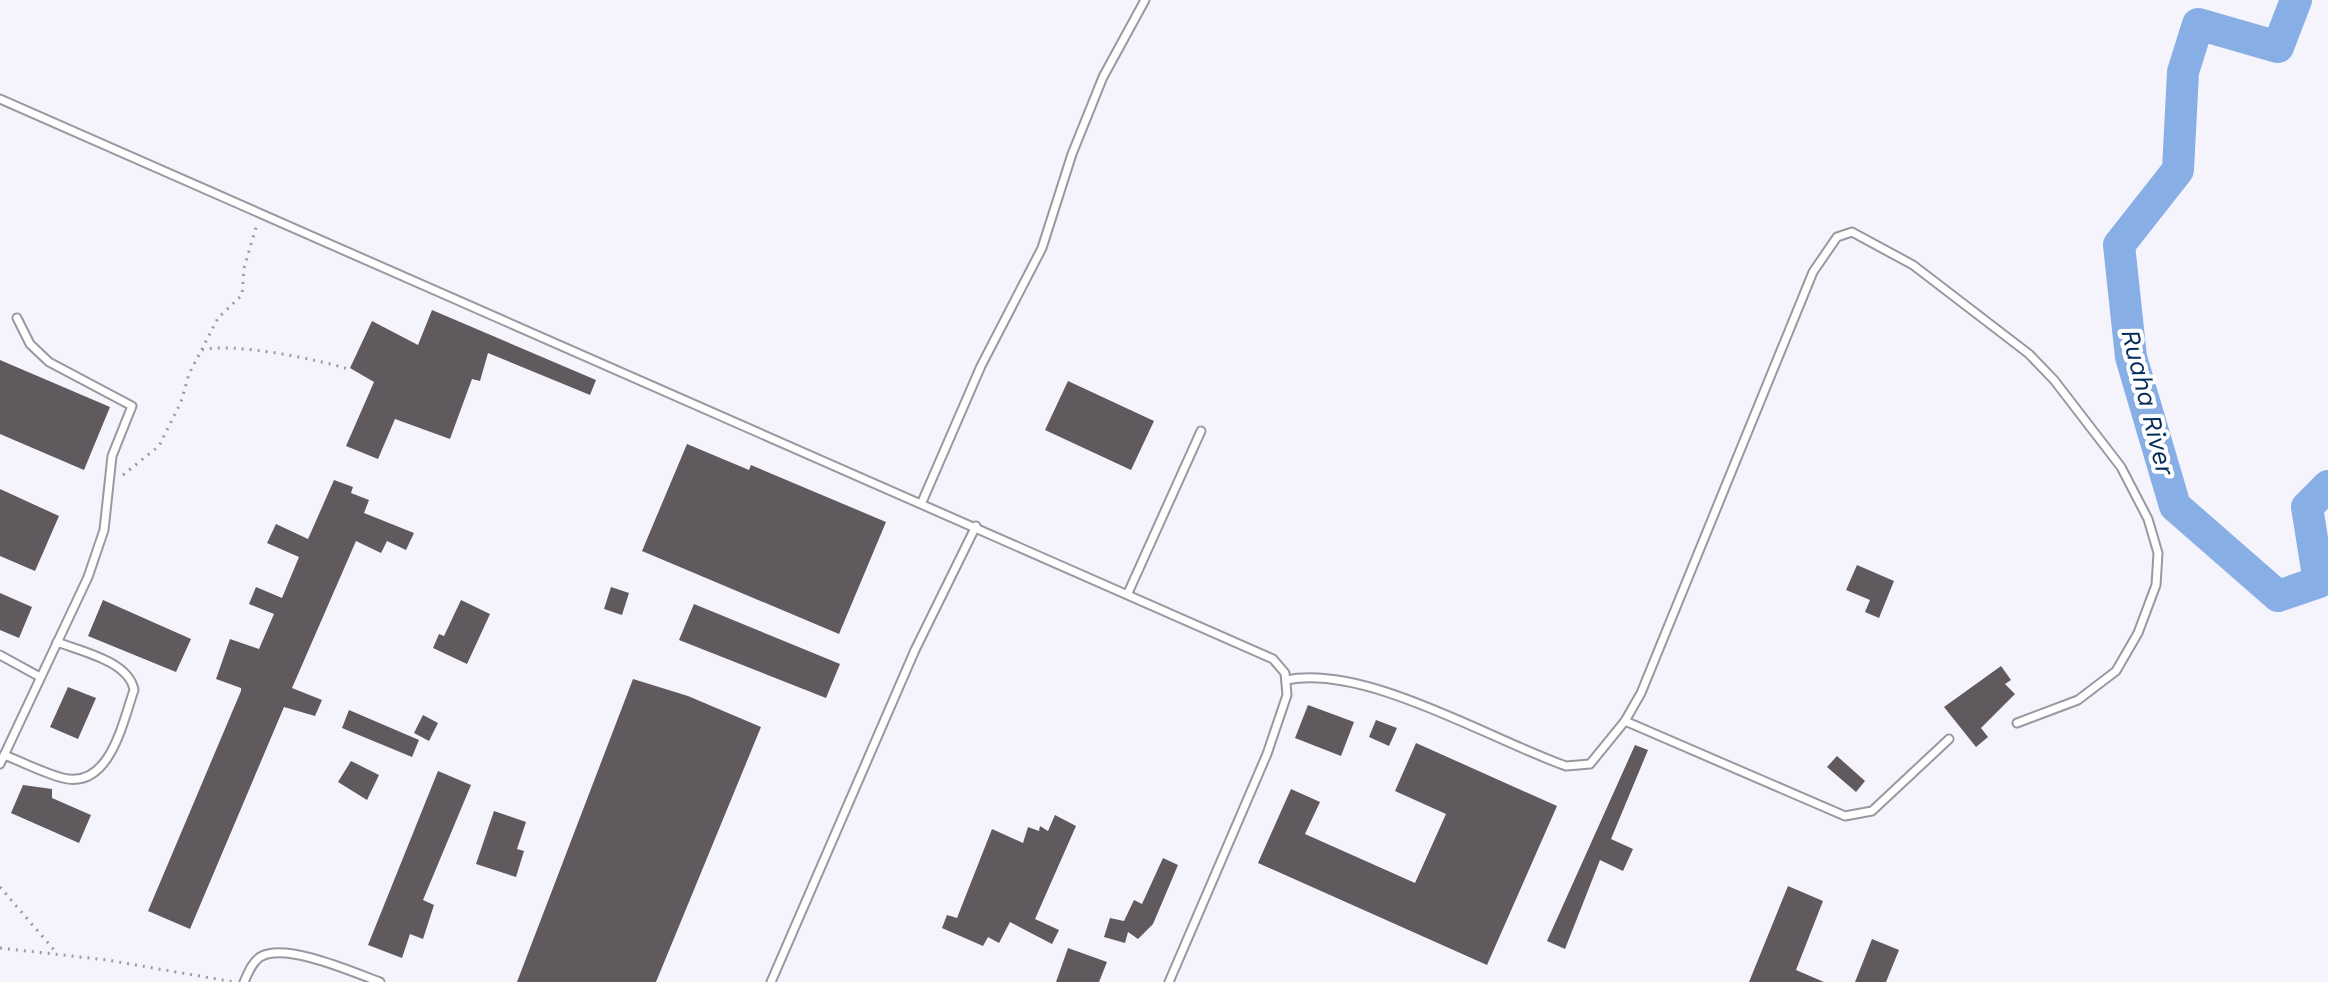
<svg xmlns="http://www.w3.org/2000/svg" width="2328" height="982" font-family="'Work Sans',sans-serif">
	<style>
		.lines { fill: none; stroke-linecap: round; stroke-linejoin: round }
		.river { stroke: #88afe5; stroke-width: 32 }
		.building { fill: #60595e }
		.service-casing { stroke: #9998a0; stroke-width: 11 }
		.path { stroke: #9b9aa1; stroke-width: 3; stroke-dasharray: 2 6; stroke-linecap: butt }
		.service { stroke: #fff; stroke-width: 7 }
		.labels { text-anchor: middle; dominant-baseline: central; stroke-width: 8; stroke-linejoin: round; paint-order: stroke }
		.water-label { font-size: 26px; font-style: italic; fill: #032b5a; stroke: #fff }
	</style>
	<rect width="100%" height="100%" fill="#f5f4fd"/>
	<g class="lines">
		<polyline class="river" points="2296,0 2278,47 2198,24 2183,72 2178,170 2119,245 2131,357 2175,506 2278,596 2319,582 2307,507 2328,486"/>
	</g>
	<g class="building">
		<polygon points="432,310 596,380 590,395 488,353 480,381 472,379 450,439 395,419 378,459 346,446 374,382 350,368 372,321 418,345"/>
		<polygon points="0,360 110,407 84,470 0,434"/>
		<polygon points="1068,381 1154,421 1131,470 1045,430"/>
		<polygon points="687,444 749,470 751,465 886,522 839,634 642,551"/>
		<polygon points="334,480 353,487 351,493 369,500 364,513 414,533 406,550 387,541 381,553 356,541 292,688 322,700 315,716 284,707 190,929 148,911 241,691 241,688 216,679 230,639 259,649 274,614 249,604 256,587 282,598 299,557 267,543 276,524 308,539"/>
		<polygon points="0,489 59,516 35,571 0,556"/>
		<polygon points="1857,565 1894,581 1879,618 1865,612 1870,600 1846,590"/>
		<polygon points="611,587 629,593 622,615 604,609"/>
		<polygon points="0,593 32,607 19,638 0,630"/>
		<polygon points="103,600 191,639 176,672 88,636"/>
		<polygon points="461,600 490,614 467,664 433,648 439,634 444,636"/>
		<polygon points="694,604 840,664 826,698 679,640"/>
		<polygon points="2001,666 2011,680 2005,684 2015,694 1981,728 1988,737 1976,747 1944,707"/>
		<polygon points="633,679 688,696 761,727 656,982 517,982"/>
		<polygon points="68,687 96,698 78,739 50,727"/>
		<polygon points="1308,705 1354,722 1341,756 1295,738"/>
		<polygon points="349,710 419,740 412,757 342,728"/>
		<polygon points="423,715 438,723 429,741 414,733"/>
		<polygon points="1376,720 1397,728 1389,746 1369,737"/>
		<polygon points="1416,743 1557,806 1487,965 1258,863 1291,789 1320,802 1305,834 1415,883 1446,814 1395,791"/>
		<polygon points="1635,745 1648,750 1611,839 1633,849 1623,871 1600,860 1565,949 1547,941"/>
		<polygon points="1837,756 1865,781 1856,792 1827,767"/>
		<polygon points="351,761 379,775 367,800 338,782"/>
		<polygon points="438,771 471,785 423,900 434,905 423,939 410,934 402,958 368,945"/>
		<polygon points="23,785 52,789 52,798 91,815 79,843 11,813"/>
		<polygon points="494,811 526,822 517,849 524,851 516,877 476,864"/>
		<polygon points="1055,815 1076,826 1035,919 1059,930 1052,944 1010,922 999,943 988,937 983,946 942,928 947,915 957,918 992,829 1023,843 1028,827 1039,831 1040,826 1048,831"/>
		<polygon points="1163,858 1178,865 1153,924 1138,939 1128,932 1125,943 1104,937 1110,918 1124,921 1134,900 1142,904"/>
		<polygon points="1788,886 1823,901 1796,970 1824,982 1749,982"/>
		<polygon points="1872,939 1899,950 1886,982 1855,982"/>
		<polygon points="1068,948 1107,962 1099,982 1056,982"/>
	</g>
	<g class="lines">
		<g class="service-casing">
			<g id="service">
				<polyline points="0,99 1273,659 1285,673 1287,695 1267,754 1169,982"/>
				<polyline points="922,502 981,366 1042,248 1072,154 1103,77 1145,0"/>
				<polyline points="1128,593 1201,431"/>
				<polyline points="0,655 40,677"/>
				<path d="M1286 680C1366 664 1489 739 1566 766L1590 764 1625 721 1641 693 1813 272 1837 237 1852 232 1913 265 2029 354 2054 380 2121 467 2148 519 2158 553 2156 585 2138 633 2116 671 2078 700 2017 723"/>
				<polyline points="1625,721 1845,816 1872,811 1949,739"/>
				<path d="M4 755C23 762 43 773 63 778 110 790 123 721 134 690 129 661 80 651 57 642"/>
				<polyline points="0,764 88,577 104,530 112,456 132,406 49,362 30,344 17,318"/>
				<path d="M244 982C248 973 253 960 262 956 288 943 355 973 380 982"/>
				<polyline points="771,982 915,650 976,526"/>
			</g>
		</g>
		<g class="path">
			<path d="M202 350C232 342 317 359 348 369"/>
			<polyline points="123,475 159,446 181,402 189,374 218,318 242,295 244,268 257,224"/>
			<polyline points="0,887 55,951"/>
			<polyline points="0,948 107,960 234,982"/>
		</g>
		<use href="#service" class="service"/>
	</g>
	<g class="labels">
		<g class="water-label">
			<text transform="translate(2148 402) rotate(76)">Ruaha River</text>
		</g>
	</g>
</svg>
